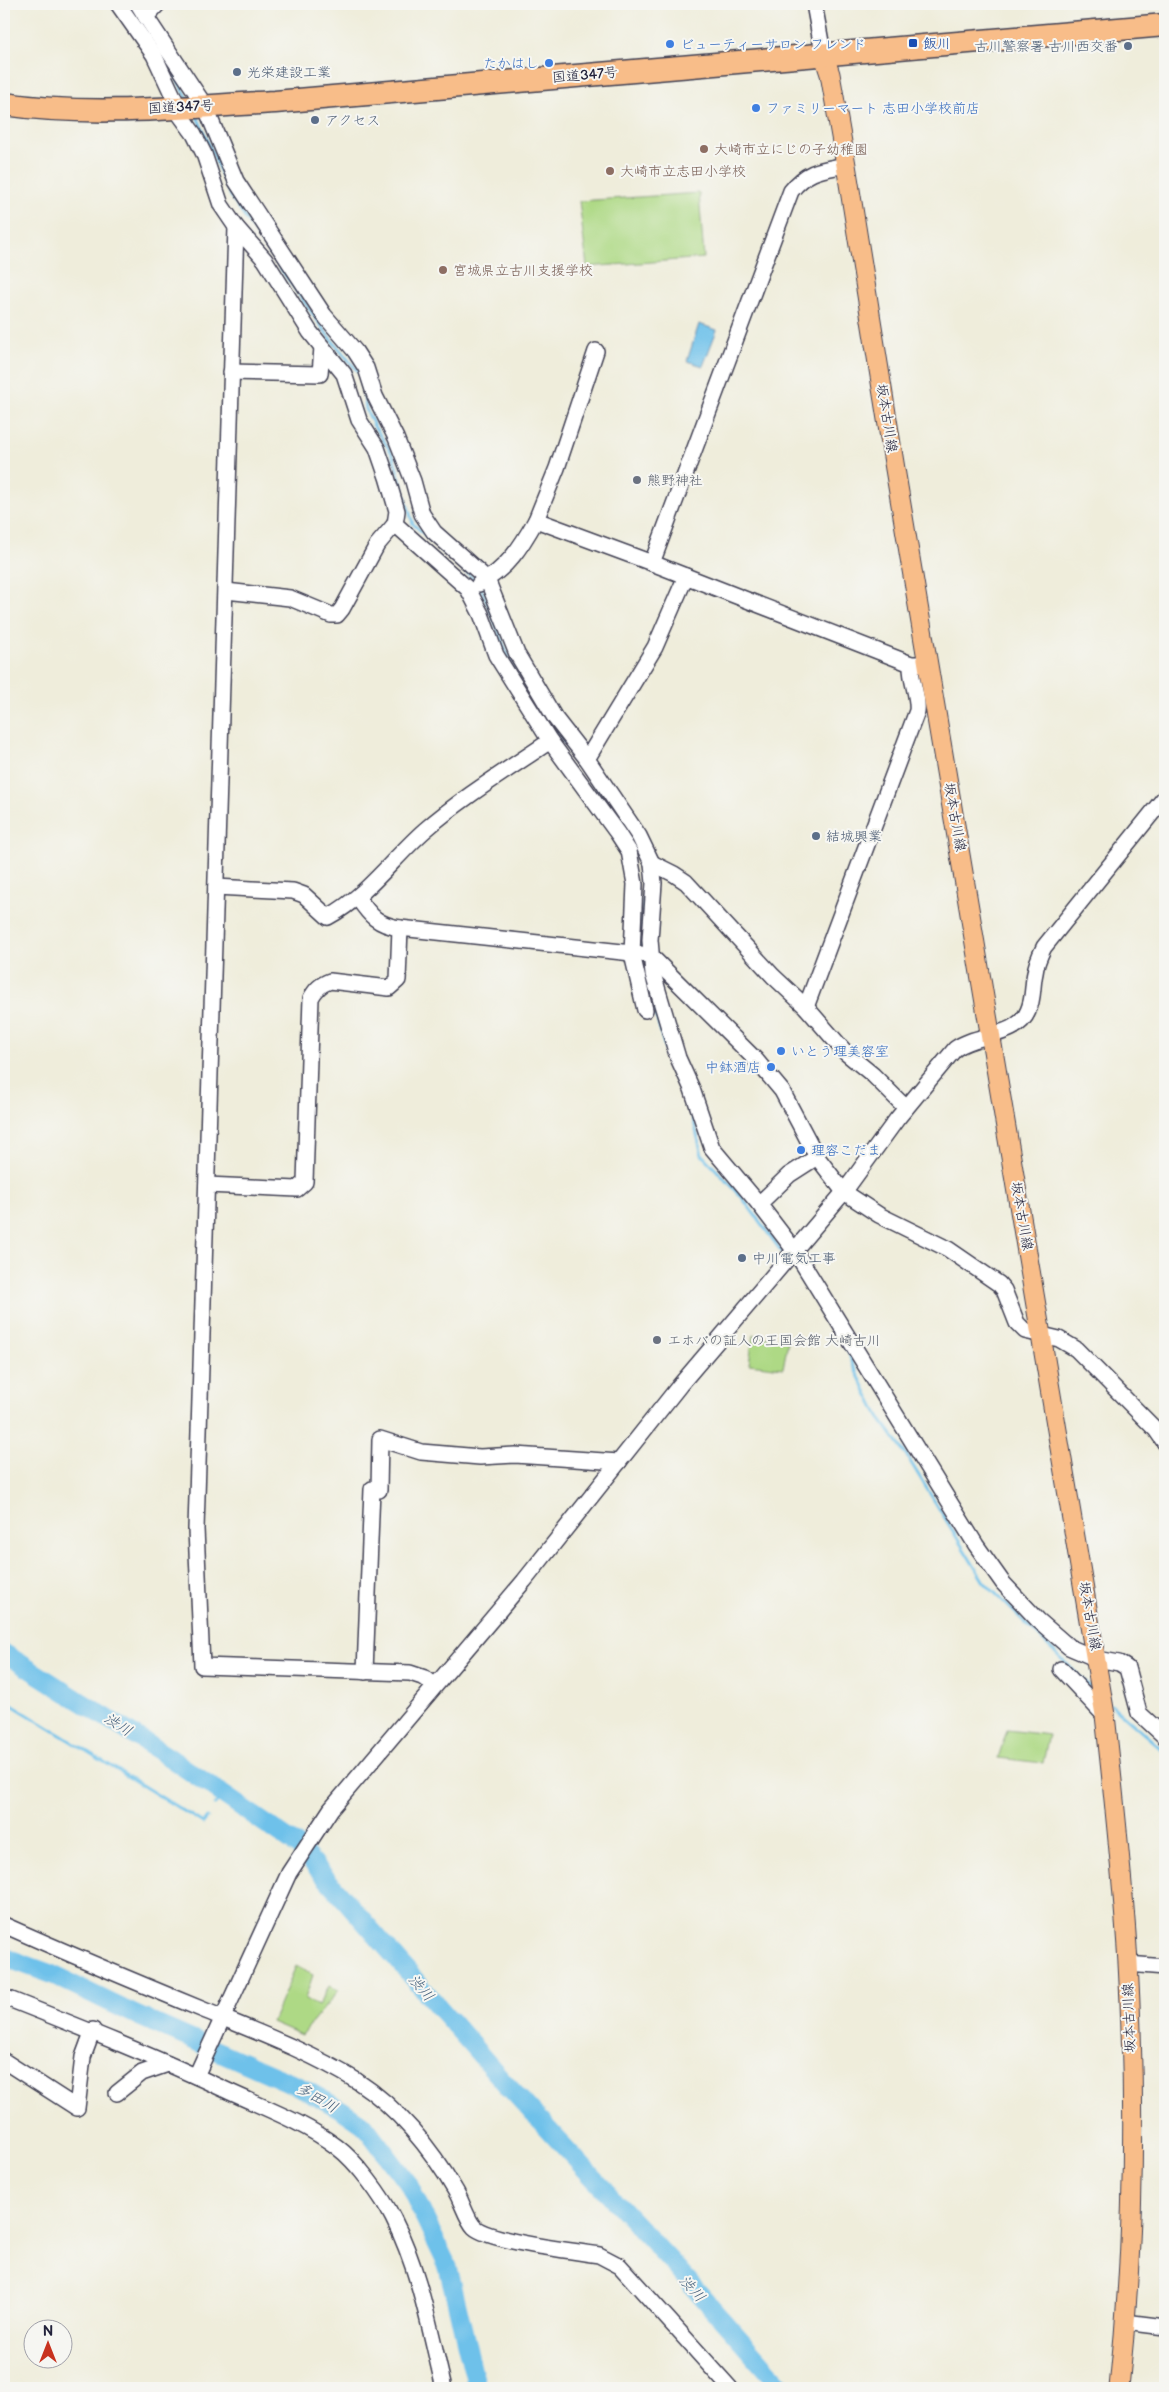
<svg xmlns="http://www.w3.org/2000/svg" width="1169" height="2392" font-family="'Balsamiq Sans','Klee One',sans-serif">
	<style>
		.green { fill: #aed985; stroke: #687e60 }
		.water { fill: #6ec1ea; stroke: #487292 }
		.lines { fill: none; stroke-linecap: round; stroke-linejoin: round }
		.stream { stroke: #6ec1ea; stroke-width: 3 }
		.river { stroke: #6ec1ea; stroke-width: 19 }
		.minor-casing { stroke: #414053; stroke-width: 18 }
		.major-casing { stroke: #414053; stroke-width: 21 }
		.highway-casing { stroke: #414053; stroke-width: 25 }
		.minor { stroke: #fff; stroke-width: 15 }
		.major { stroke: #f8bd89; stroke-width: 19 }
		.highway { stroke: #f8bd89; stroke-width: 22 }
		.transit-dot { fill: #1a4fb4; stroke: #f6f6f2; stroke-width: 2 }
		.shop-dot { fill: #3f7fe0; stroke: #f6f6f2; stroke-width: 2 }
		.service-dot { fill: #5c6f8a; stroke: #f6f6f2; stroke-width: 2 }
		.education-dot { fill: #8d6e63; stroke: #f6f6f2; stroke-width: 2 }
		.worship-dot { fill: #6b7280; stroke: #f6f6f2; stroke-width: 2 }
		.labels { text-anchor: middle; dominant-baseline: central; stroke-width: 4; stroke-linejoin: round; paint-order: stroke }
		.transit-label { font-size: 14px; fill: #164399; stroke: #f6f6f2; text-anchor: start }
		.shop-label { font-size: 14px; fill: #366cbe; stroke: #f6f6f2; text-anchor: start }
		.service-label { font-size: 14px; fill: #4e5e75; stroke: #f6f6f2; text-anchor: start }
		.street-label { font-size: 14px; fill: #22223b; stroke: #f6f6f2 }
		.education-label { font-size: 14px; fill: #785e54; stroke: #f6f6f2; text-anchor: start }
		.worship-label { font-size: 14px; fill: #5b616d; stroke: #f6f6f2; text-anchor: start }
		.water-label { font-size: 15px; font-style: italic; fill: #3d5a78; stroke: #f6f6f2 }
	</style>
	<rect width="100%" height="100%" fill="#f6f6f2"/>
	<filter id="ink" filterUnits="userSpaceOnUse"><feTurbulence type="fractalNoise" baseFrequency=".02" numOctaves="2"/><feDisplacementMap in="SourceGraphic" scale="10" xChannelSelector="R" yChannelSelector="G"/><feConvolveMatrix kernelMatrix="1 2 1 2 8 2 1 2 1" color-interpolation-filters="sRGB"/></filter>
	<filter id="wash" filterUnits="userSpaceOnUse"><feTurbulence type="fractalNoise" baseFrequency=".0096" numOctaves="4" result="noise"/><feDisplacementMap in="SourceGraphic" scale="20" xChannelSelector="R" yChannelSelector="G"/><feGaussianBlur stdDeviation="1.12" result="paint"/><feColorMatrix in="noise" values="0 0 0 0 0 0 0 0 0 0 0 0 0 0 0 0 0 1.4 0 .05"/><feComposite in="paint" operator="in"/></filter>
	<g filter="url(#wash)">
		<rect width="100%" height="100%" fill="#efeddb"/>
		<g class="green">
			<polygon points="699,193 704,258 587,267 579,201"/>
			<polygon points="753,1335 788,1341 783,1368 749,1364"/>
			<polygon points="1007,1730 1049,1735 1043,1763 998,1758"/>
			<polygon points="296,1966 313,1975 305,1999 318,2006 329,1986 339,1990 302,2035 272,2022"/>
		</g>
		<polygon class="water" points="699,324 717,330 703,366 687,361"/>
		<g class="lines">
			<g class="stream">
				<polyline points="172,69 188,99"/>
				<polyline points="197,116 231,197 248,222 329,337 361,375 366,409 374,426 393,455 413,524 476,581"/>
				<polyline points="481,588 507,653 544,714"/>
				<polyline points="550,723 608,803"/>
				<polyline points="638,850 645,881 640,950"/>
				<polyline points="642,964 665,1048 693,1118 702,1155 741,1196 784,1255"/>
				<polyline points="790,1262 799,1272"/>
				<polyline points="831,1324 848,1351 853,1365 879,1417 905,1453 984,1582 1093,1690"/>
				<polyline points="4,1700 203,1823 207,1818"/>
				<polyline points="1111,1705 1165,1752"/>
				<polyline points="215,1805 223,1793"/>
			</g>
			<g class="river">
				<polyline points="4,1653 170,1758 298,1846 505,2083 676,2267 783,2388"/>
				<polyline points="4,1957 51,1974 138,2016 304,2089 342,2110 364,2125 408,2183 448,2267 477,2388"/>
			</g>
		</g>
	</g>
	<g filter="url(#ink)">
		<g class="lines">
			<g class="minor-casing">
				<g id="minor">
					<polyline points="118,4 154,55 175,100 175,108 194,134 204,154 221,205 236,227 265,260 310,332 344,374 359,420 377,448 387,477 397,511 395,524 468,589 481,614 496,655 550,741 618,834 629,851 635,884 632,954 645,1010"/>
					<polyline points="138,4 146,17"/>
					<polyline points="158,4 146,17 205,106 236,181 324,315 355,351 366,368 375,396 396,438 413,481 422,514 434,532 487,579 517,654 555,718 587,759 639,836 652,863 654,883 650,940 653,974 678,1058 692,1089 712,1148 759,1204 795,1251 976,1545 1003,1583 1038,1620 1069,1647 1097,1659 1119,1663 1127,1668 1139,1713 1165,1737"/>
					<polyline points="814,4 823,53"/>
					<polyline points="236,227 196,1529 202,1666 410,1673 425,1678 434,1685"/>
					<polyline points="231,372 320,374 322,347"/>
					<polyline points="536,520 557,468 596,351"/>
					<polyline points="652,563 911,664 919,664"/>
					<path d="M479 584C507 569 521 547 536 520L652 563 791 191C808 170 821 170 846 165"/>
					<polyline points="226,591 290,598 331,615 337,615 342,609 377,545 395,524"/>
					<polyline points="587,759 655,647 686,576"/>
					<polyline points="652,863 674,874 686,882 773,976 806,1007 846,1053 873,1075 906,1108"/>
					<path d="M216 887 293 891 304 895 328 917C367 896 392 859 425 830 463 797 509 769 550 741"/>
					<path d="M358 898C370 916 378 925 400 928"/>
					<path d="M806 1007 917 711C919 696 910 681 911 664"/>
					<path d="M207 1185 297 1189 305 1182 311 998C316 989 320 985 330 981L389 988 398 980 400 928 650 955 756 1060 782 1091 817 1157 844 1192 879 1215 948 1249 999 1284 1004 1290 1017 1323 1025 1331 1059 1339 1076 1349 1156 1430 1165 1443"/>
					<polyline points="759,1204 789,1175 817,1157"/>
					<polyline points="1061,1669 1106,1717"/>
					<polyline points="365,1672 372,1489 379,1490 380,1439 421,1452 480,1457 515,1455 619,1462"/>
					<path d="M4 1925C71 1955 138 1983 206 2011 257 2032 310 2052 357 2081 397 2107 431 2148 455 2190 461 2199 467 2220 474 2227 490 2242 575 2251 599 2255L620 2266 730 2388"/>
					<polyline points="1128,1964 1165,1967"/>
					<path d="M4 1997C80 2027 156 2057 230 2092 267 2109 305 2123 337 2147 357 2162 382 2196 393 2218 420 2271 430 2331 444 2388"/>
					<polyline points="4,2061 77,2108 83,2057 93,2030"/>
					<path d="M196 2076 289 1873 331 1809 524 1581 680 1385 844 1192 897 1119 955 1049C976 1033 1017 1038 1028 1011 1034 999 1032 985 1035 973 1036 963 1040 955 1044 947L1165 797"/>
					<polyline points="117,2093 142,2073 168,2064"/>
					<polyline points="1125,2322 1165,2327"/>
				</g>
			</g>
			<g class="major-casing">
				<path id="major" d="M823 53 830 74 846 165 895 469 1105 1715C1114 1797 1123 1880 1128 1963 1136 2103 1134 2248 1119 2388"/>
			</g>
			<g class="highway-casing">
				<path id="highway" d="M4 104C93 117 185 107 275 102L1165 25"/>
			</g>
			<use href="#minor" class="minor"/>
			<use href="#major" class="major"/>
			<use href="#highway" class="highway"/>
		</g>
	</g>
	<rect class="transit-dot" x="908" y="38" width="10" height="10" rx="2.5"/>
	<g class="shop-dot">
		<circle cx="670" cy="44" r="5"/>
		<circle cx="549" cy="63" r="5"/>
		<circle cx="756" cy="108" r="5"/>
		<circle cx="781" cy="1051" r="5"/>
		<circle cx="771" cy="1067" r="5"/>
		<circle cx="801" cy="1150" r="5"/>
	</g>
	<g class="service-dot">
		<circle cx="1128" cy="46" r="5"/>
		<circle cx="237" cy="72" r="5"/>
		<circle cx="315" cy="120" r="5"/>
		<circle cx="816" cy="836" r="5"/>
		<circle cx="742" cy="1258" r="5"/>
	</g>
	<g class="education-dot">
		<circle cx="704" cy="149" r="5"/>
		<circle cx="610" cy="171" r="5"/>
		<circle cx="443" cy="270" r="5"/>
	</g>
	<g class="worship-dot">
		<circle cx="637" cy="480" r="5"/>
		<circle cx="657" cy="1340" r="5"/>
	</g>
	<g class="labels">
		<g class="transit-label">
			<text x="923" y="43">飯川</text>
		</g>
		<g class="shop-label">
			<text x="680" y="44">ビューティーサロン フレンド</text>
			<text x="539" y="63" text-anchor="end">たかはし</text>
			<text x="766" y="108">ファミリーマート 志田小学校前店</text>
			<text x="791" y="1051">いとう理美容室</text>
			<text x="761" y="1067" text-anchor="end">中鉢酒店</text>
			<text x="811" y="1150">理容こだま</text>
		</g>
		<g class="service-label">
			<text x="1118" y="46" text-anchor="end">古川警察署 古川西交番</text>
			<text x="247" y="72">光栄建設工業</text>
			<text x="325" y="120">アクセス</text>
			<text x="826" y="836">結城興業</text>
			<text x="752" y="1258">中川電気工事</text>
		</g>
		<g class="street-label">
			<text transform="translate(585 75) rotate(-5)">国道347号</text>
			<text transform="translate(181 107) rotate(-3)">国道347号</text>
			<text transform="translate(887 418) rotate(81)">坂本古川線</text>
			<text transform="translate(955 817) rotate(80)">坂本古川線</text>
			<text transform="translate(1022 1216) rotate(80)">坂本古川線</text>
			<text transform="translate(1090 1616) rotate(80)">坂本古川線</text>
			<text transform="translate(1129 2018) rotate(-92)">坂本古川線</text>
		</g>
		<g class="education-label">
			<text x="714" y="149">大崎市立にじの子幼稚園</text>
			<text x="620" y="171">大崎市立志田小学校</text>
			<text x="453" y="270">宮城県立古川支援学校</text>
		</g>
		<g class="worship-label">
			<text x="647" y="480">熊野神社</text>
			<text x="667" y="1340">エホバの証人の王国会館 大崎古川</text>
		</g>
		<g class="water-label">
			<text transform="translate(118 1725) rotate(32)">渋川</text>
			<text transform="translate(421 1988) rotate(49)">渋川</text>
			<text transform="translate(317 2098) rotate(30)">多田川</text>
			<text transform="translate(692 2289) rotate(48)">渋川</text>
		</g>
	</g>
	<rect width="1169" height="2392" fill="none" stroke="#f6f6f2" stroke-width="20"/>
	<g transform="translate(48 2344)"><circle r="24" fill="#f6f6f2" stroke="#a1a1a9"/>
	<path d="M0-4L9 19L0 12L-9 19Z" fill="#c8321e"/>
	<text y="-8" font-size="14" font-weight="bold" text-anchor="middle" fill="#22223b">N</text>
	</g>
</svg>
